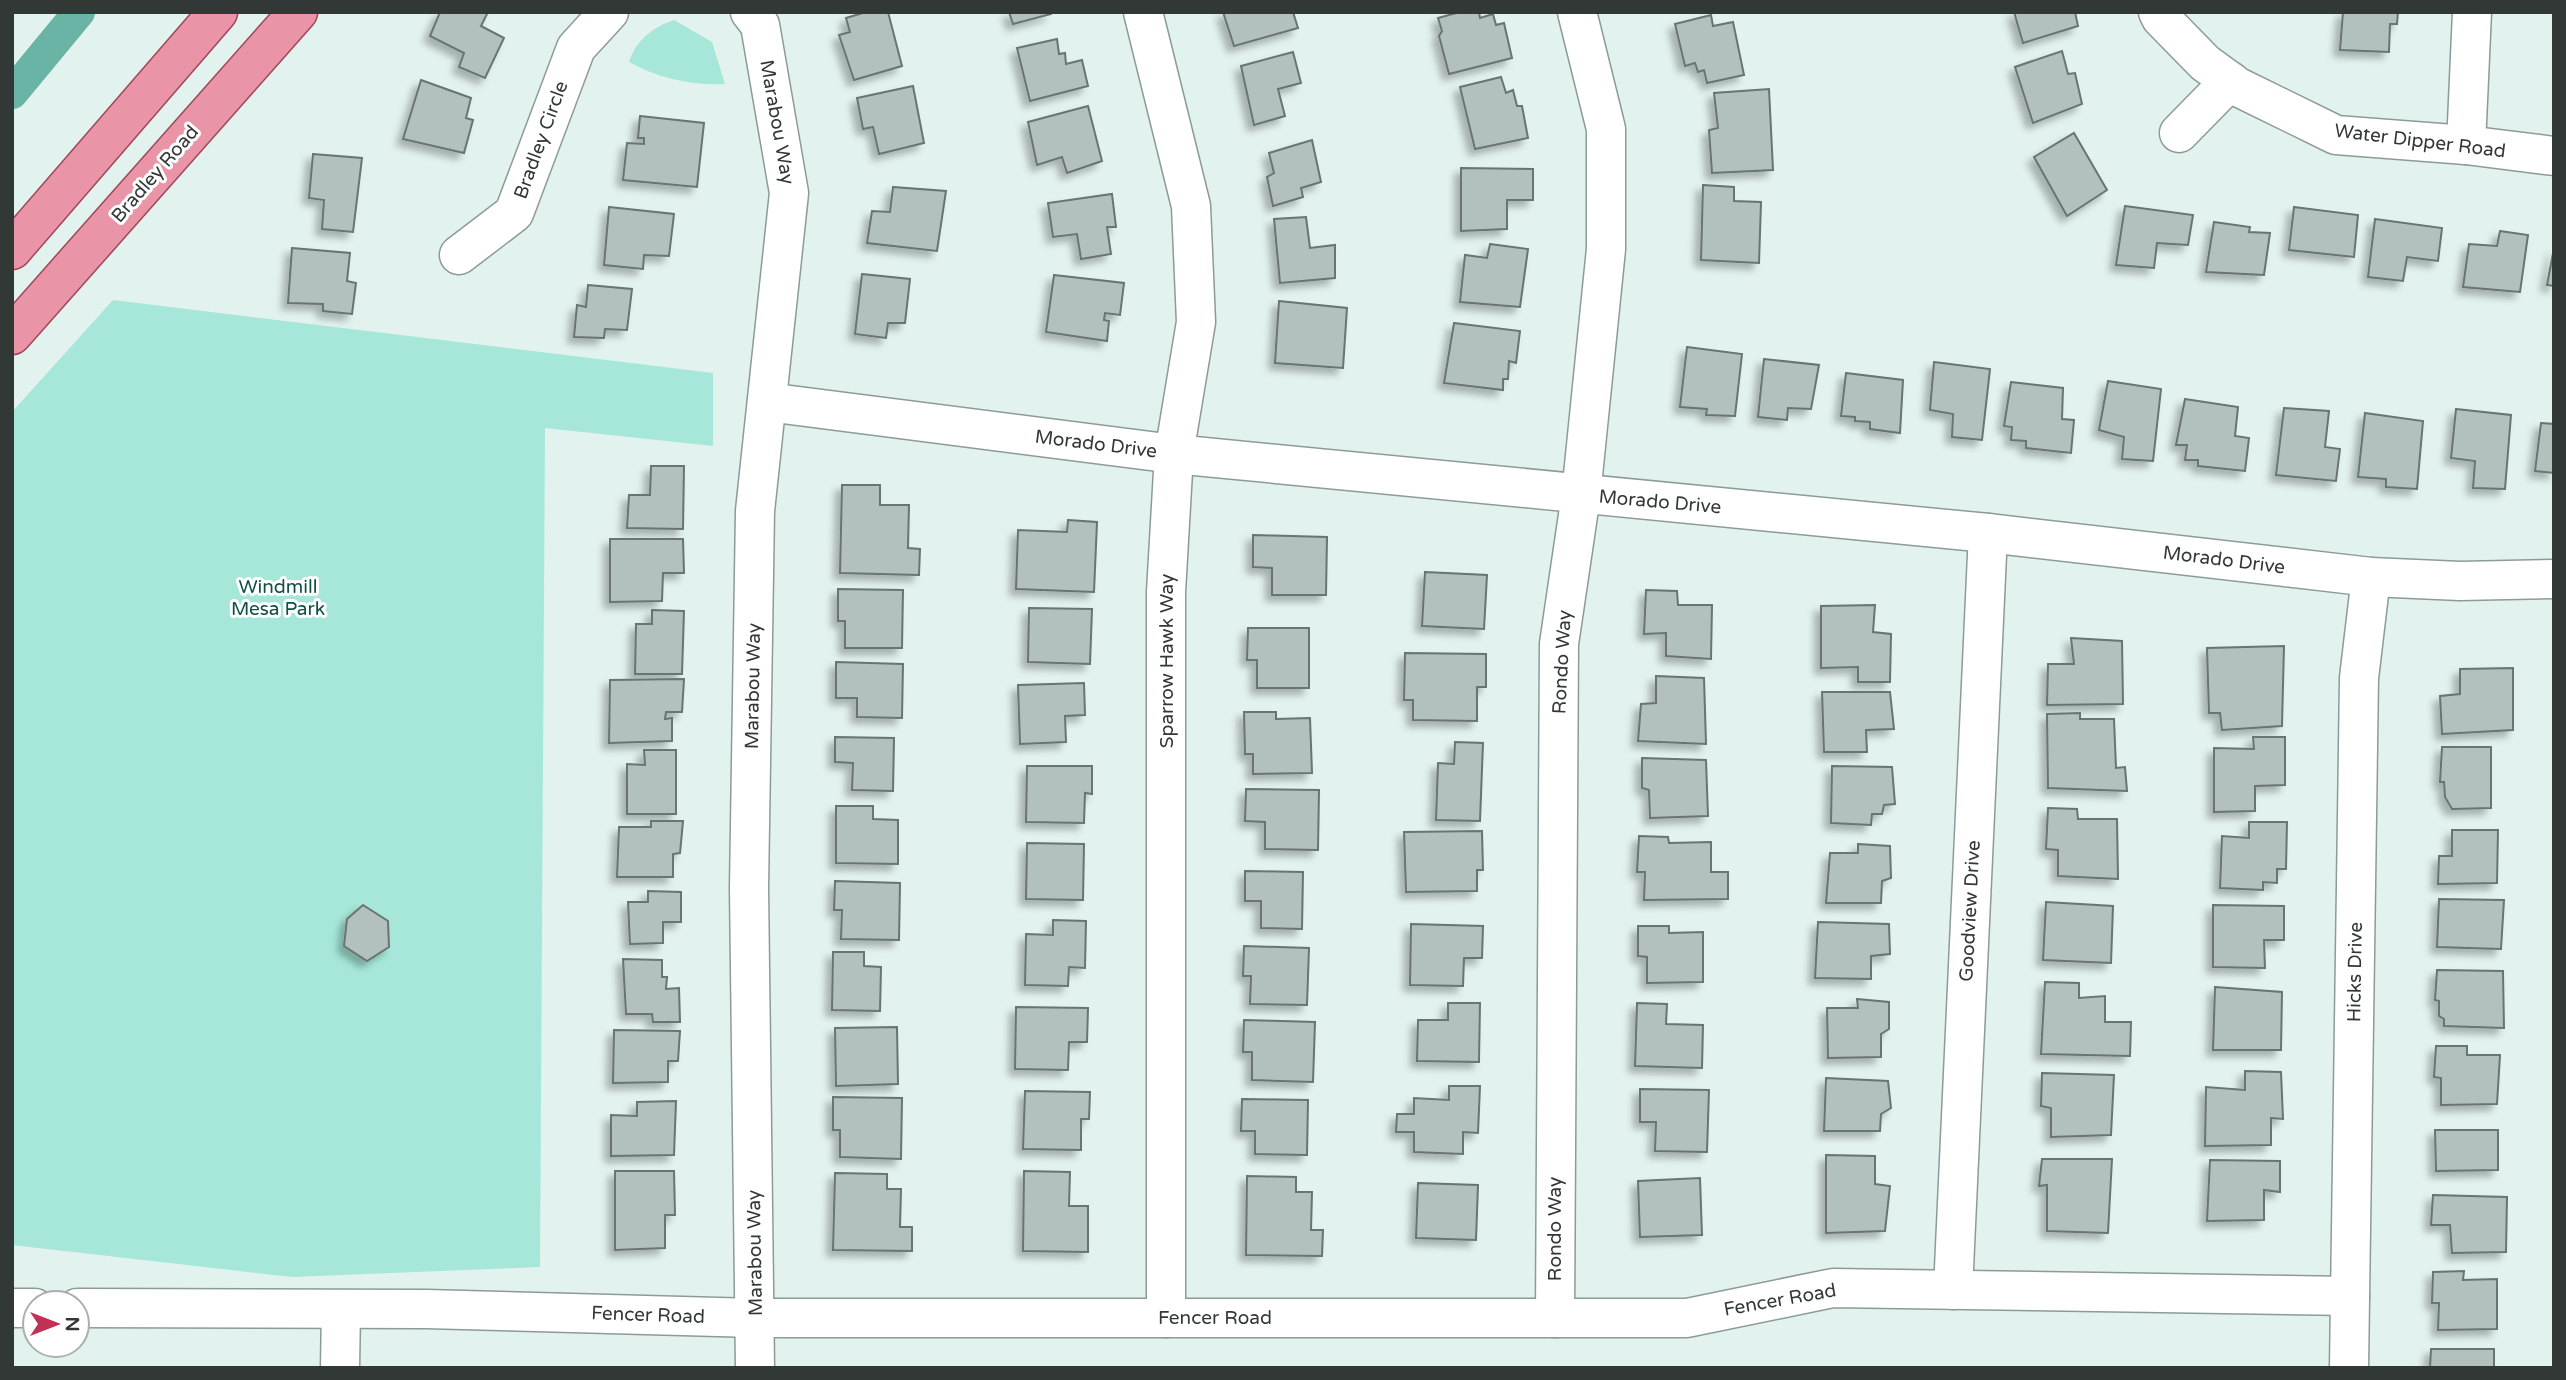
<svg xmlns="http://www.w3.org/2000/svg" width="2566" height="1380" font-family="'Varela Round',sans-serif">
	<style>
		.green { fill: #a6e7d9 }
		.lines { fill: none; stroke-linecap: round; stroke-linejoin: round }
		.canal { stroke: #6ab4a5; stroke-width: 32 }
		.building { fill: #b2c1bd; stroke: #677571; stroke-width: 2; filter: url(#shadow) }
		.minor-casing { stroke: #8d9b98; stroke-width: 41 }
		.major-casing { stroke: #9f4659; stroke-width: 41 }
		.minor { stroke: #fff; stroke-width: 38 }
		.major { stroke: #e995a7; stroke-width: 38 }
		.labels { text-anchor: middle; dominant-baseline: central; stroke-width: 6; stroke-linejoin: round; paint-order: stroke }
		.street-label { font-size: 19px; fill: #323836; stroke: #fff }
		.park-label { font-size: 19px; fill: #0f4f45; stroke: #fff }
	</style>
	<defs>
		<filter id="shadow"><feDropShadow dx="-6" dy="6" stdDeviation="3.5" flood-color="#0004"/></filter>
	</defs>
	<rect width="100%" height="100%" fill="#e2f2ee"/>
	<g class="green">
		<path d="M674 20 712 42 725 84C692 86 658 78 629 62 636 40 653 27 674 20Z"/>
		<polygon points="113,300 713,373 713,446 545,428 540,1267 292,1277 12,1245 12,412"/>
	</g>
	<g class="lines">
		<polyline class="canal" points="12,93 79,12"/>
	</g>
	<g class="building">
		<polygon points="440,12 488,12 481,26 504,38 485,78 459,67 464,53 430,36"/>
		<polygon points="866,12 888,12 902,66 854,80 839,35 850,32 846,18"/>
		<polygon points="1009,12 1051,12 1051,14 1013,24"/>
		<polygon points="1223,12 1293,12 1298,28 1234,46"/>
		<polygon points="1460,12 1479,12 1480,18 1493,14 1496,25 1504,23 1512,58 1449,74 1439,36 1442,31 1438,18"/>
		<polygon points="2014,12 2075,12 2078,26 2023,43"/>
		<polygon points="2343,12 2398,12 2397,24 2390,24 2389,52 2340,50"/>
		<polygon points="1711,15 1713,26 1733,22 1744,75 1707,83 1704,70 1698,72 1695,63 1685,66 1675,24"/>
		<polygon points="1057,39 1059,54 1065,53 1066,64 1082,60 1088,86 1030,101 1017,48"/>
		<polygon points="2062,51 2068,74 2075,73 2082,104 2033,123 2015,67"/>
		<polygon points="1293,52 1301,83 1278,89 1285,116 1254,125 1241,66"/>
		<polygon points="1501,77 1506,93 1513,90 1517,106 1522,106 1528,138 1475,149 1460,87"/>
		<polygon points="421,80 471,98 466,118 473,120 464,153 403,139"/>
		<polygon points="913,86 924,143 879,154 873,127 863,129 857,98"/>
		<polygon points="1769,89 1773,170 1712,173 1709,130 1718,128 1714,93"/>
		<polygon points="1088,106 1102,161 1067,173 1062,157 1037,165 1028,122"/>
		<polygon points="640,116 704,123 697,187 623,180 627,143 644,144 644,138 638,138"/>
		<polygon points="2074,133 2107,190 2067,216 2034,157"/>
		<polygon points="1312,140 1321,182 1301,188 1303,197 1273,206 1267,177 1274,173 1269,153"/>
		<polygon points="313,154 362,158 353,232 322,229 324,200 309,198"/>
		<polygon points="1461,168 1533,169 1533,200 1507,200 1507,229 1461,231"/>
		<polygon points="1703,185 1734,187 1734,201 1761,202 1759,263 1701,260"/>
		<polygon points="893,187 946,191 937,251 867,243 872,211 890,212"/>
		<polygon points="1112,194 1116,227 1107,227 1111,254 1081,259 1077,234 1053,237 1048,203"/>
		<polygon points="2125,206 2193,215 2188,245 2157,243 2154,268 2116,265"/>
		<polygon points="609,207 674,214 669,256 644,255 643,269 604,265"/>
		<polygon points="2294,207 2358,215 2354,257 2289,250"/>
		<polygon points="1306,217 1310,248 1335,245 1335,278 1280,283 1274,219"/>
		<polygon points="2375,219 2442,228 2438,261 2407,257 2403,281 2368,277"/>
		<polygon points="2214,222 2250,227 2249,232 2270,233 2264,275 2206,272"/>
		<polygon points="2500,231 2528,235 2520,292 2463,287 2469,244 2497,246"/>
		<polygon points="1490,244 1528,249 1520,307 1460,302 1465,255 1487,258"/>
		<polygon points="292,248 350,253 347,281 356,283 352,314 323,311 323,304 288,303"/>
		<polygon points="2554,248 2554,286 2547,285"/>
		<polygon points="862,274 910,279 905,323 888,323 886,338 855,334"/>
		<polygon points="1054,275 1124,283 1120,315 1105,313 1104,320 1109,321 1107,341 1046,332"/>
		<polygon points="588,285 632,289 627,330 605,329 604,338 574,337 577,305 586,307"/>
		<polygon points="1279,301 1347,308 1343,368 1275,363"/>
		<polygon points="1454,323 1520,331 1516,363 1509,361 1508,379 1503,379 1503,390 1444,383"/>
		<polygon points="1687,347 1742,354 1735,416 1706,415 1707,409 1680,407"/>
		<polygon points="1764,359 1819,365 1811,409 1788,408 1787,420 1758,417"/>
		<polygon points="1934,362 1990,369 1982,440 1952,437 1953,414 1930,410"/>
		<polygon points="1846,373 1903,380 1900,433 1870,429 1870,422 1855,421 1855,417 1841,416"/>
		<polygon points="2108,381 2161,389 2153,461 2122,459 2124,437 2099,430"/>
		<polygon points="2011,382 2063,388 2062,419 2074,420 2071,453 2026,448 2026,441 2011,440 2012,427 2004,426"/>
		<polygon points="2185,399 2238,407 2235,436 2249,438 2245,471 2198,466 2198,460 2185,460 2187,445 2176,445"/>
		<polygon points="2284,408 2329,411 2325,447 2340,449 2336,481 2276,475"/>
		<polygon points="2456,409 2511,415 2505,489 2473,488 2475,461 2451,458"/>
		<polygon points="2365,413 2423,421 2417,489 2386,487 2386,479 2358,477"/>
		<polygon points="2541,423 2554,424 2554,473 2535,471"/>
		<polygon points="651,466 684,466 683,529 627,528 629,495 650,495"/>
		<polygon points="842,485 880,485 880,505 909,505 908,548 920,549 919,575 840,573"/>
		<polygon points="1068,520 1097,522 1094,592 1016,589 1018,530 1067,532"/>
		<polygon points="1253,535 1327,537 1326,595 1272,595 1272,568 1253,567"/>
		<polygon points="610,539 683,539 684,573 663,573 662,601 610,602"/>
		<polygon points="1425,572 1487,575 1484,629 1422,626"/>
		<polygon points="838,589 903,590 902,648 845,648 845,621 838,621"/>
		<polygon points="1646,590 1677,591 1678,605 1712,605 1711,659 1666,656 1666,633 1644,634"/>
		<polygon points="1875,605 1873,632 1891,634 1890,682 1858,682 1858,667 1821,668 1821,606"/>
		<polygon points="1029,608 1092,609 1090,664 1028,662"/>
		<polygon points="652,610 684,611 682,674 635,674 636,624 652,624"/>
		<polygon points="1248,628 1309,628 1309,688 1257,688 1257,660 1247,660"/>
		<polygon points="2071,638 2122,641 2123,704 2047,705 2048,664 2074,664"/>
		<polygon points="2284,646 2282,726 2222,730 2220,713 2209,713 2207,648"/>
		<polygon points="1405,653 1486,654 1486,687 1477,687 1477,721 1413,720 1413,700 1404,700"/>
		<polygon points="836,662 903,664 902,718 857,717 857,698 836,698"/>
		<polygon points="2513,668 2513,730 2442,734 2440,696 2460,694 2460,669"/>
		<polygon points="1656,676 1704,678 1706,744 1638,741 1641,704 1656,703"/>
		<polygon points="684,679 682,712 666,712 665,719 672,718 672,741 609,743 610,680"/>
		<polygon points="1084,683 1085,715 1065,716 1066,742 1020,744 1018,685"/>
		<polygon points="1822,692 1890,692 1894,729 1866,730 1867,752 1824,752"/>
		<polygon points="1244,712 1276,712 1276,719 1310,718 1312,773 1253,774 1253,754 1245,754"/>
		<polygon points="2080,713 2080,719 2114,719 2116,768 2125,767 2127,791 2048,788 2047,714"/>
		<polygon points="835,737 894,738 893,791 852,790 853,763 835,762"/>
		<polygon points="2253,737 2285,737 2285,785 2255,786 2255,811 2214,812 2214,748 2254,749"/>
		<polygon points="1455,742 1483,743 1480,821 1436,820 1438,763 1454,764"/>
		<polygon points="2442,747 2491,747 2491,808 2452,809 2445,797 2444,782 2440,782"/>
		<polygon points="644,750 676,750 676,814 627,814 627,764 645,765"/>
		<polygon points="1642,758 1706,760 1708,816 1650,818 1649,790 1642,788"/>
		<polygon points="1027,766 1092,766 1092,794 1085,793 1084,823 1026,822"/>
		<polygon points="1832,766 1892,767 1895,804 1884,805 1882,814 1872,814 1871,825 1831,823"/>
		<polygon points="1246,789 1319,790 1318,850 1265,849 1265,822 1245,821"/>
		<polygon points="836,806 873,806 873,819 898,820 898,864 836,863"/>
		<polygon points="2048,808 2077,809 2078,819 2117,819 2118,879 2058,876 2058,850 2046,849"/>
		<polygon points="651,821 683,821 680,853 673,854 673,877 617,877 619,827 651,827"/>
		<polygon points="2249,822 2287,822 2286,869 2277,869 2277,883 2263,882 2263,890 2220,888 2222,836 2249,838"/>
		<polygon points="2452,830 2498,830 2497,883 2438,884 2439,856 2452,856"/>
		<polygon points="1482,831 1483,870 1477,870 1477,891 1406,892 1404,832"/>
		<polygon points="1639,836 1668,837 1669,843 1711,842 1711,872 1728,872 1728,899 1644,900 1645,872 1637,872"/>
		<polygon points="1027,843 1084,844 1083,900 1026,899"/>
		<polygon points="1858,844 1890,846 1891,878 1882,881 1881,903 1826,903 1830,853 1858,853"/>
		<polygon points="1245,871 1303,872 1302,929 1261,928 1261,901 1245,901"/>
		<polygon points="835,881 900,883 899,940 841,939 842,910 834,910"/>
		<polygon points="648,891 681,892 681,922 663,922 663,943 630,944 628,902 648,902"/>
		<polygon points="2439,899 2504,900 2501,949 2437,947"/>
		<polygon points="2046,902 2113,906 2111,963 2043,960"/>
		<polygon points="363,905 388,921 389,947 367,961 344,946 347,919"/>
		<polygon points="2213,905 2284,906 2284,940 2264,940 2265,968 2213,967"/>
		<polygon points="1053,920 1086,921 1085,968 1069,967 1068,986 1025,985 1026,934 1053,935"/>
		<polygon points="1818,922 1889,924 1890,954 1871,956 1871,979 1815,978"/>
		<polygon points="1411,924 1483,926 1482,958 1464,958 1463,986 1410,985"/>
		<polygon points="1638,926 1669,926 1669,933 1703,932 1703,982 1647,983 1647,957 1638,956"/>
		<polygon points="1244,946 1309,948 1307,1005 1250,1004 1251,976 1243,976"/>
		<polygon points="833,952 864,952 864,966 881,967 880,1011 832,1010"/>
		<polygon points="623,959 662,960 662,977 667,977 666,989 679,988 680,1022 653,1022 652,1014 626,1014"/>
		<polygon points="2437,970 2503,971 2504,1028 2444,1026 2444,1019 2439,1016 2439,1001 2435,1000"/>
		<polygon points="2045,982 2079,983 2079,998 2105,996 2105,1022 2131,1022 2130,1056 2041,1054"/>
		<polygon points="2215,987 2282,992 2281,1050 2213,1050"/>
		<polygon points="1857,999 1889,1002 1889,1029 1881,1034 1881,1057 1828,1058 1827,1008 1858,1008"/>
		<polygon points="1448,1003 1480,1003 1479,1062 1417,1061 1418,1020 1448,1020"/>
		<polygon points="1637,1003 1667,1004 1666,1024 1703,1025 1702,1068 1635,1066"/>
		<polygon points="1016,1007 1088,1008 1087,1042 1069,1042 1068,1070 1015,1069"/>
		<polygon points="1244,1020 1315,1022 1313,1082 1252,1080 1252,1052 1243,1052"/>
		<polygon points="897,1027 898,1084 836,1086 835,1028"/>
		<polygon points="614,1030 680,1031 678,1061 668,1061 668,1082 613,1083"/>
		<polygon points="2436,1046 2467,1046 2467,1055 2500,1055 2497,1104 2441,1105 2441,1078 2434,1077"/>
		<polygon points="2245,1071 2281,1072 2283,1119 2271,1118 2271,1145 2205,1146 2206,1087 2245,1090"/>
		<polygon points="2042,1073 2114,1075 2111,1135 2051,1137 2051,1108 2041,1106"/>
		<polygon points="1826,1078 1888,1081 1891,1108 1881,1114 1880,1131 1824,1131"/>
		<polygon points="1449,1086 1480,1086 1478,1133 1463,1132 1463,1154 1414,1152 1414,1132 1396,1132 1397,1114 1414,1114 1414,1098 1449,1100"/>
		<polygon points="1640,1089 1709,1090 1707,1152 1655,1151 1656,1122 1640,1122"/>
		<polygon points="1025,1091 1090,1092 1089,1119 1081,1119 1081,1150 1023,1149"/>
		<polygon points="833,1097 902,1098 901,1159 840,1157 840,1130 833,1130"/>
		<polygon points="1242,1099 1308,1100 1307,1155 1255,1154 1255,1131 1241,1131"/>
		<polygon points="676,1101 674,1155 611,1156 611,1115 637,1116 637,1102"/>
		<polygon points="2435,1130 2498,1130 2498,1170 2436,1171"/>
		<polygon points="1826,1155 1875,1156 1875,1184 1890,1186 1885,1231 1826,1233"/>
		<polygon points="2042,1159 2112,1159 2108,1233 2047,1231 2047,1185 2039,1186"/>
		<polygon points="2210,1160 2280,1161 2280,1192 2264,1190 2264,1220 2207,1221"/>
		<polygon points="615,1171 674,1171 675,1215 665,1215 665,1248 615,1250"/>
		<polygon points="1024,1171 1070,1172 1069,1206 1088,1206 1088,1252 1023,1251"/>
		<polygon points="835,1173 887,1174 887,1189 901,1189 900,1227 912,1227 912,1251 833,1250"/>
		<polygon points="1247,1176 1296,1177 1296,1192 1312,1192 1311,1230 1323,1230 1322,1256 1246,1255"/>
		<polygon points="1700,1178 1702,1235 1640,1237 1638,1181"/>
		<polygon points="1418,1183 1478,1185 1476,1240 1416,1238"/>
		<polygon points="2433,1195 2507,1197 2506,1252 2452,1253 2450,1225 2431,1225"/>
		<polygon points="2464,1271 2463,1280 2497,1279 2497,1329 2438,1330 2439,1303 2432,1303 2433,1272"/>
		<polygon points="2431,1349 2494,1349 2494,1368 2430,1368"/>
	</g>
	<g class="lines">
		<g class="minor-casing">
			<g id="minor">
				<polyline points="750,12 760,25 789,193 755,511 749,888 755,1368"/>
				<polyline points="1143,12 1191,206 1196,322 1174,454 1166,592 1166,1318"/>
				<polyline points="2158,12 2161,18 2205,63 2238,87 2336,135 2466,145 2554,156"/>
				<polyline points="2179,133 2230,81"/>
				<polyline points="2466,145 2472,12"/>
				<polyline points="459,255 514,213 576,48 609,12"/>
				<polyline points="767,402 1174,454 1988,533 2371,577 2460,581 2554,579"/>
				<polyline points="1953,1290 1988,533"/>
				<polyline points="12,1308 35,1308"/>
				<polyline points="77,1308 426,1309 755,1318 1687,1318 1833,1288 2350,1296"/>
				<polyline points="1555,1318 1559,644 1581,495 1606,249 1606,129 1577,12"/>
				<polyline points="340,1368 341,1310"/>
				<polyline points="2349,1368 2359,678 2371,577"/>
			</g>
		</g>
		<g class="major-casing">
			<g id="major">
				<polyline points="12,250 218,12"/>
				<polyline points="12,335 298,12"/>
			</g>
		</g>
		<use href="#minor" class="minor"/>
		<use href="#major" class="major"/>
	</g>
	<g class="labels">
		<g class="street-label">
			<text transform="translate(777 122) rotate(80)">Marabou Way</text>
			<text transform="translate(541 140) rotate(-70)">Bradley Circle</text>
			<text transform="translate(2420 141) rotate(7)">Water Dipper Road</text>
			<text transform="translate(155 174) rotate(-49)">Bradley Road</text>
			<text transform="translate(1096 444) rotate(7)">Morado Drive</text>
			<text transform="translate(1660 502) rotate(5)">Morado Drive</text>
			<text transform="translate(2224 560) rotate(7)">Morado Drive</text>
			<text transform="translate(1167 661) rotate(-90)">Sparrow Hawk Way</text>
			<text transform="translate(1562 662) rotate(-87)">Rondo Way</text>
			<text transform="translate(753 686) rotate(-89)">Marabou Way</text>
			<text transform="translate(1970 911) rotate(-87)">Goodview Drive</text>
			<text transform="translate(2355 972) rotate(-89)">Hicks Drive</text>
			<text transform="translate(1555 1229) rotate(-90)">Rondo Way</text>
			<text transform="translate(755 1253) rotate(-91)">Marabou Way</text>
			<text transform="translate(1780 1300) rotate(-10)">Fencer Road</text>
			<text transform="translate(648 1315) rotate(2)">Fencer Road</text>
			<text x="1215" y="1318">Fencer Road</text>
		</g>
		<g class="park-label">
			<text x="278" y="587">Windmill<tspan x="278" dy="22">Mesa Park</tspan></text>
		</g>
	</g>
	<rect width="2566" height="1380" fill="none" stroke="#323836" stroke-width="28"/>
	<g transform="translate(56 1324) rotate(90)"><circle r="33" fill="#ffffff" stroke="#adafaf" stroke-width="2"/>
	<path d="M0-5L12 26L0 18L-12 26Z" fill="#c03155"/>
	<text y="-10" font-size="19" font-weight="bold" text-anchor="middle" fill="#323836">N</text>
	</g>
</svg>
